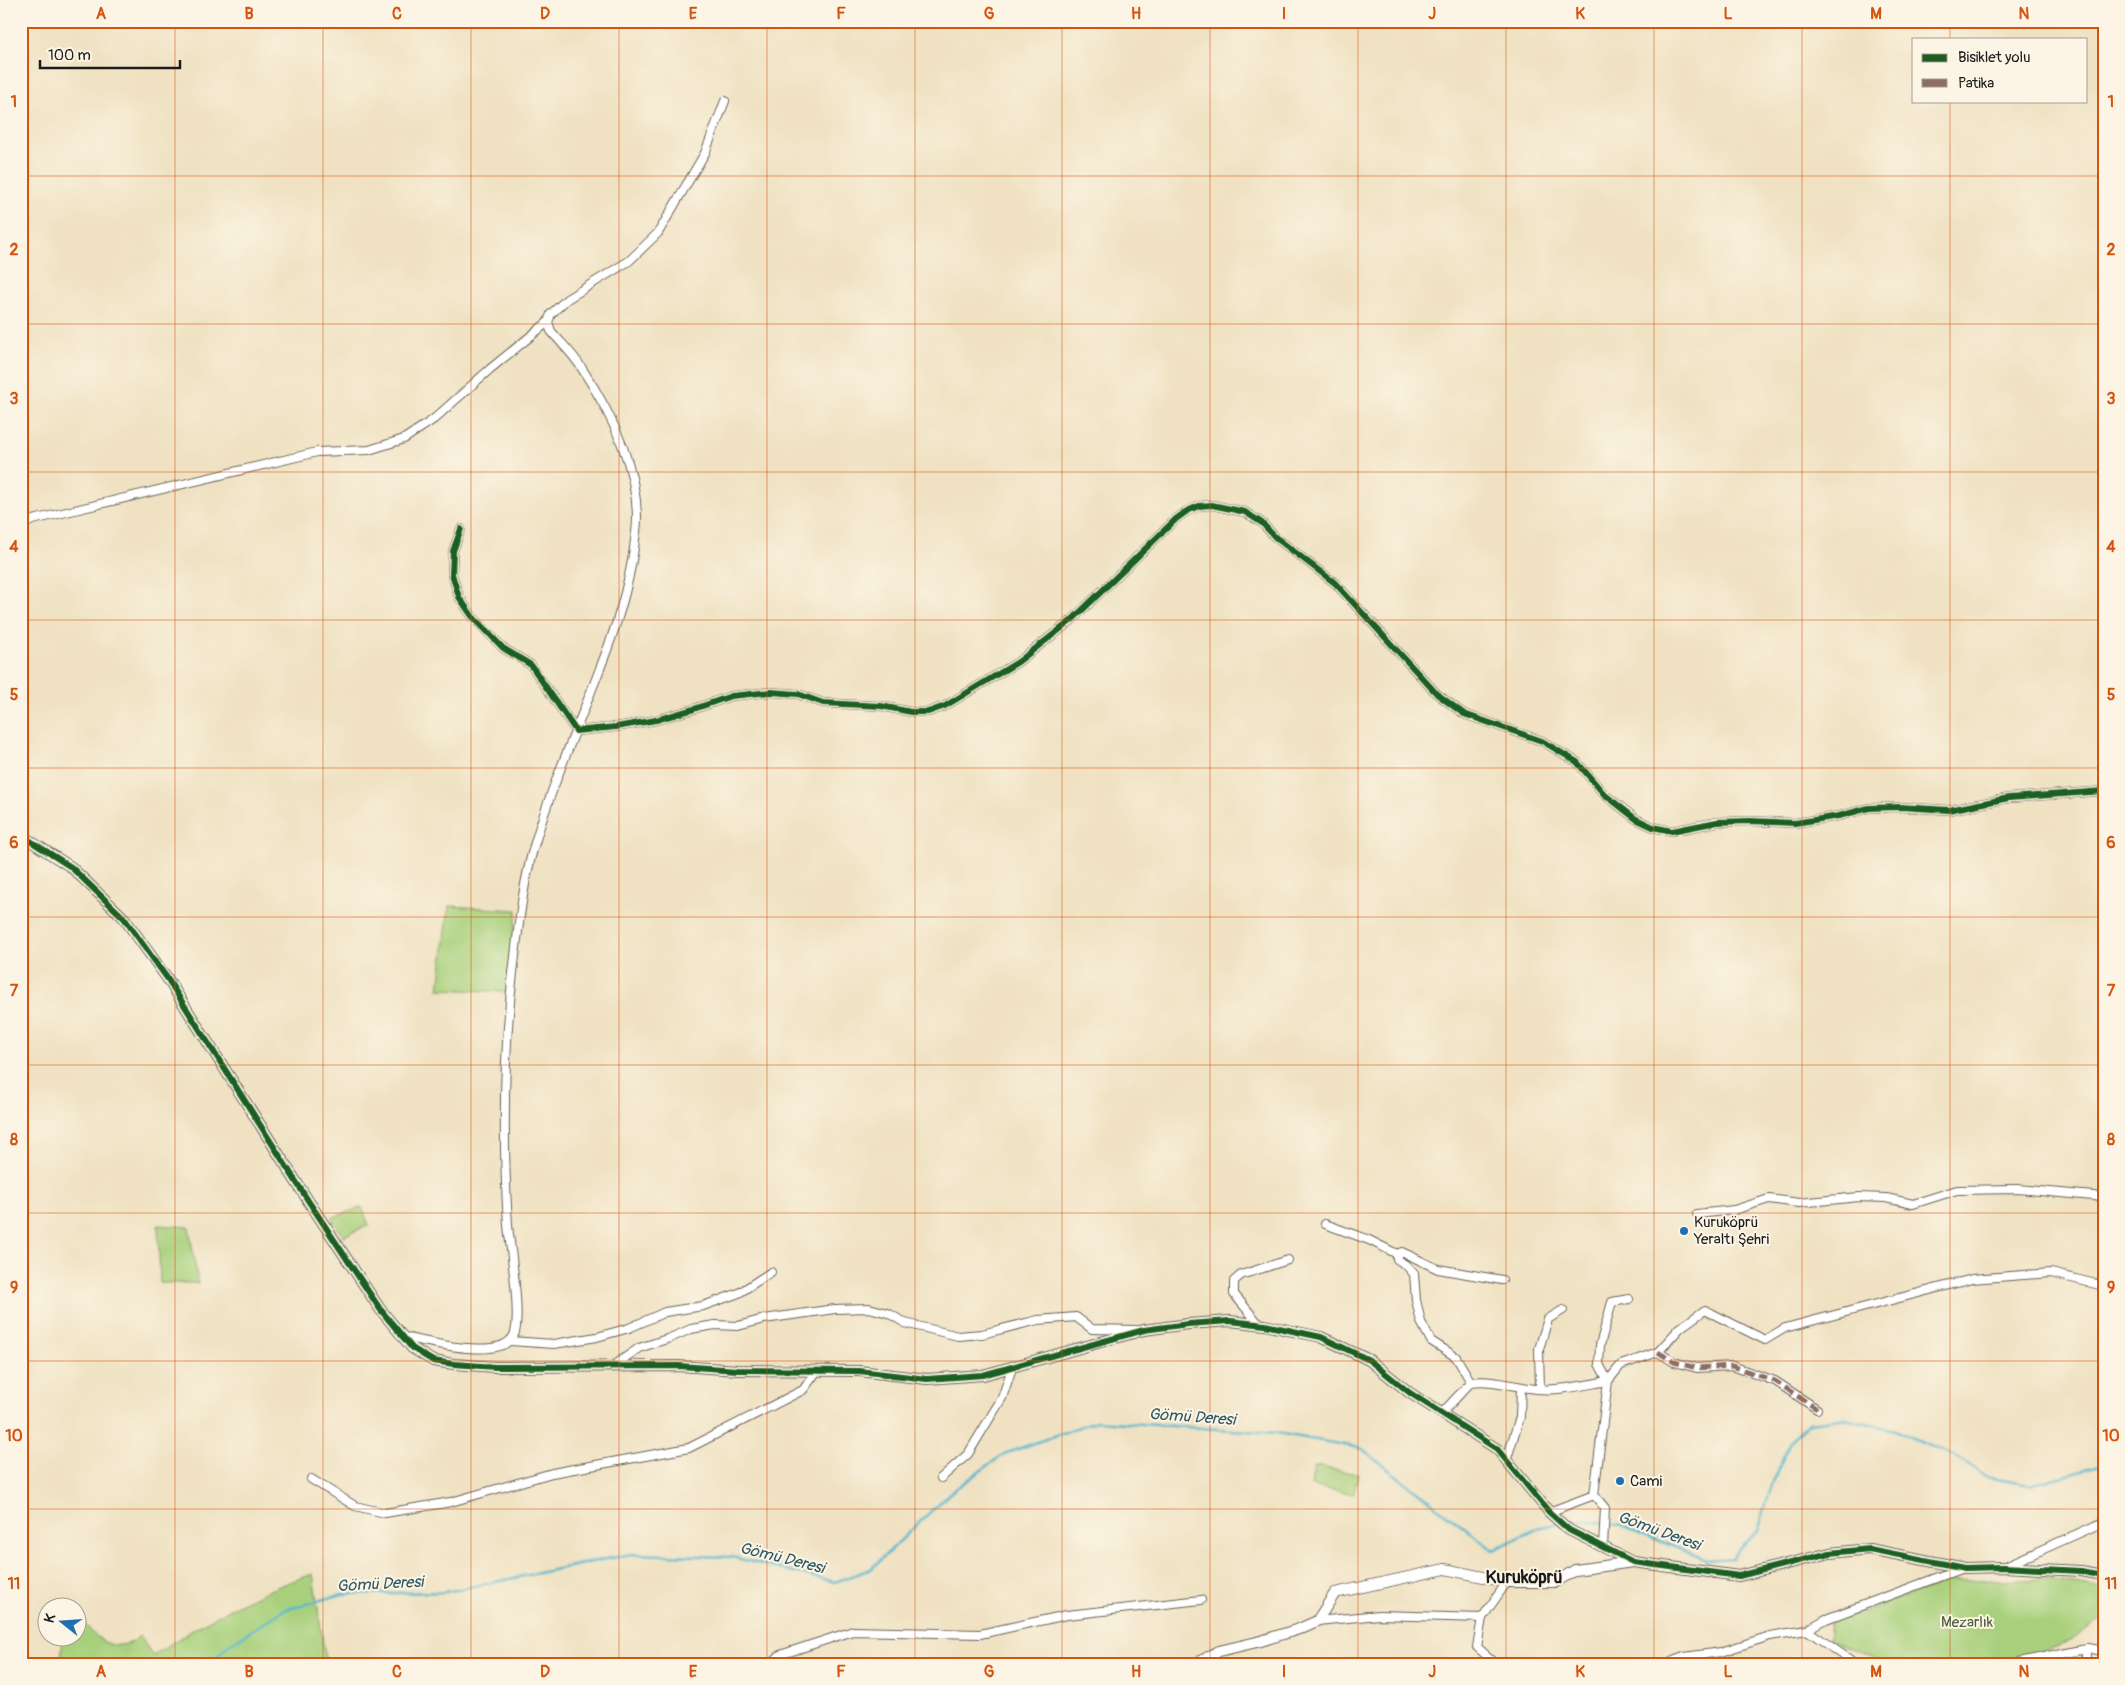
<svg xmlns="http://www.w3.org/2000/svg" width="2125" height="1685" font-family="Pangolin,sans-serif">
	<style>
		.green { fill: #a8d07b; stroke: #62764c }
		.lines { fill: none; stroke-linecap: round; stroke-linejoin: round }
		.stream { stroke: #4eb5cd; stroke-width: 2.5 }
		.minor-casing { stroke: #666156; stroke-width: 10 }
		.tertiary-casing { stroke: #666156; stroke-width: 12 }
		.minor { stroke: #fff; stroke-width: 8 }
		.tertiary { stroke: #fff; stroke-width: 10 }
		.quiet { stroke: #8d6e63; stroke-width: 5; stroke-dasharray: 10 5; stroke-linecap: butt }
		.cycleway-casing { stroke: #fcf5e5; stroke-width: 9 }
		.cycleway { stroke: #1b5e20; stroke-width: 6 }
		.grid { fill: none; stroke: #d4530e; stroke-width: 1; stroke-opacity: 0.55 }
		.poi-dot { fill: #1f6fb2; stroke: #fcf5e5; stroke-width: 2 }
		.labels { text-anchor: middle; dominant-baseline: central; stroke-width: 4; stroke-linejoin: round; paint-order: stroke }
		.poi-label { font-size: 15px; fill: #1c1c1c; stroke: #fcf5e5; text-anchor: start }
		.park-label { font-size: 15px; fill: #4d5b3d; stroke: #fcf5e5 }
		.water-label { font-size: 16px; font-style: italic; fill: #305963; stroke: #fcf5e5 }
		.quarter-label { font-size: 18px; font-weight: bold; fill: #1c1c1c; stroke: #fcf5e5 }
		.neatline { fill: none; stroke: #d4530e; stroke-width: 2 }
		.grid-label { font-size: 16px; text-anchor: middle; font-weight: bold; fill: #d4530e }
	</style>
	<rect width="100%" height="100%" fill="#fcf5e5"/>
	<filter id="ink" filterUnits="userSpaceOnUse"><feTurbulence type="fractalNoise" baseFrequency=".02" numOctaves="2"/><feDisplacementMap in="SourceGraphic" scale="10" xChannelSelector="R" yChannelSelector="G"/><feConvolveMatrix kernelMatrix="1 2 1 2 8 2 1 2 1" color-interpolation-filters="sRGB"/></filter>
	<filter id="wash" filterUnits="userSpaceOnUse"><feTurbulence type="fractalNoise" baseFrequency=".0096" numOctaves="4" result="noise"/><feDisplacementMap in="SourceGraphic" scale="20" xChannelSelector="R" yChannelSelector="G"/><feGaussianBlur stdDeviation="1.12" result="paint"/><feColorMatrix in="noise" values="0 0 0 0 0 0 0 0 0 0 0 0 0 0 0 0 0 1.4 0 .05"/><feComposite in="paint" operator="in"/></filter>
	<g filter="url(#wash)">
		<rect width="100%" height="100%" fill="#efe1c1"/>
		<g class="green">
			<polygon points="449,906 517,910 506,992 439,989"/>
			<polygon points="362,1207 369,1225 344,1236 331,1218"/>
			<polygon points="158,1225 189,1227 198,1283 160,1283"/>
			<polygon points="1314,1466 1358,1474 1354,1494 1311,1486"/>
			<path d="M313 1574 326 1664H50L61 1658 63 1638H78V1614C93 1637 113 1658 140 1636L153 1656C203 1621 254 1593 313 1574Z"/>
			<polygon points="2042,1578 2104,1588 2104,1616 2070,1642 2021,1658 1972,1664 1886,1664 1829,1640 1831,1622 1947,1582"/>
		</g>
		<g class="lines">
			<g class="stream">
				<polyline points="1566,1523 1587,1520 1622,1526 1707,1560 1732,1558 1758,1530 1773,1482 1790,1441 1810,1423 1846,1418 1895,1430 1959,1458 1986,1477 2030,1485 2104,1465"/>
				<polyline points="210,1664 227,1646 284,1610 343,1594 446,1592 631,1554 732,1557 835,1582 871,1569 951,1492 1004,1454 1096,1421 1277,1433 1361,1448 1493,1550 1541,1527 1558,1524"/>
			</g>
		</g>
	</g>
	<g filter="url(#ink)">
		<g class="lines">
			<g class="minor-casing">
				<g id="minor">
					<polyline points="21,525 33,520 317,452 369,450 404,439 434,419 490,369 548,322"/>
					<polyline points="461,529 453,551 452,574 459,597 472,616 503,648 531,665 576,731 616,727 656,720 694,709 731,696 771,692 798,694 823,703 881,706 911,712 928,712 945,706 1018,662 1072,620 1176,519 1187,511 1199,506 1212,505 1245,512 1262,523 1275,537 1335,583 1437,694 1464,714 1542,741 1577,762 1604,794 1636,819 1653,827 1672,831 1717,822 1750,821 1795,823 1839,816 1869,808 1900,807 1949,810 2009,798 2104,791"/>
					<polyline points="1697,1214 1734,1210 1769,1199 1799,1203 1859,1197 1886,1198 1913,1204 1957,1190 2018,1189 2104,1197"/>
					<polyline points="1325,1224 1369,1240 1397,1254"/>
					<polyline points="1259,1324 1234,1294 1234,1281 1241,1275 1288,1260"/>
					<path d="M403 1337C425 1341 502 1362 514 1335 522 1317 510 1248 508 1225 503 1141 503 1057 513 973 518 932 522 887 534 846 551 787 577 729 599 671 615 631 628 591 634 548 635 538 637 528 637 519 637 465 610 411 581 367 573 354 561 343 551 331L548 322 551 314 567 299 629 261 658 233 705 153 725 101"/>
					<polyline points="510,1341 554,1344 597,1337 629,1328 665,1312 703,1306 739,1293 771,1272"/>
					<polyline points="1658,1352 1674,1362 1697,1368 1732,1366 1775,1381 1817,1409"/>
					<polyline points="613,1366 639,1348 670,1338 691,1329 715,1325 738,1326 764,1319 835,1309 869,1308 888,1313 905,1323 958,1336 982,1334 1038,1320 1076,1317 1092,1329 1137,1330"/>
					<polyline points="1471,1382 1456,1357 1431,1341 1421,1322 1416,1300 1414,1274 1407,1266 1397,1259 1397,1254 1402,1252 1438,1269 1502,1280"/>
					<polyline points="1540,1389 1539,1349 1548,1319 1563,1310"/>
					<path d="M1442 1413 1471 1382C1494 1379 1514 1387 1537 1389 1561 1391 1584 1385 1608 1381L1599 1364 1600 1345 1612 1302 1629 1299"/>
					<polyline points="1506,1461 1520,1417 1521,1387"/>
					<polyline points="941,1478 968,1454 1002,1398 1012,1368"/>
					<polyline points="311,1479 355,1506 385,1513 451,1502 552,1473 689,1448 803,1390 817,1371"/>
					<polyline points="1549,1512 1594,1495"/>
					<polyline points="1603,1547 1605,1508 1594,1495 1608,1381 1621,1365 1658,1352 1680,1328 1705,1310 1765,1340 1785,1328 1972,1279 2051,1273 2104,1286"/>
					<polyline points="2003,1567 2104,1522"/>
					<polyline points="1507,1582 1482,1618 1477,1647 1494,1662 1514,1664"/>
					<polyline points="1317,1621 1379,1615 1482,1618"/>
					<polyline points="1807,1630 1856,1664"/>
					<polyline points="771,1664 780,1655 853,1631 980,1634 1067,1615 1201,1600"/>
					<polyline points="1665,1664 1684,1657 1721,1652 1770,1636 1807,1630 1826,1619 1963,1568"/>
					<polyline points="2010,1664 2086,1648 2104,1651"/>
					<polyline points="2086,1664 2086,1648"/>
				</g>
			</g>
			<g class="tertiary-casing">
				<g id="tertiary">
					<polyline points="21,835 71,867 124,918 167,978 309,1202 380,1309 412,1348 433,1361 454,1364 495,1367 679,1366 738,1370 859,1371 927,1379 983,1375 1144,1330 1188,1324 1230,1321 1265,1325 1321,1337 1369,1360 1410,1393 1497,1449 1549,1512 1569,1530 1633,1562 1739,1576 1830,1553 1869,1549 1965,1568 2003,1567 2081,1571 2104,1575"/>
					<polyline points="1195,1664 1219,1651 1261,1641 1299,1629 1317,1621 1335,1593 1445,1569 1507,1582 1556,1582 1575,1570 1633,1562"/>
				</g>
			</g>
			<use href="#minor" class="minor"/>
			<use href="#tertiary" class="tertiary"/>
			<polyline class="quiet" points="1658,1352 1674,1362 1697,1368 1732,1366 1775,1381 1817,1409"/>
			<g class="cycleway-casing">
				<g id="cycleway">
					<polyline points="461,529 453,551 452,574 459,597 472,616 503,648 531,665 576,731 616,727 656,720 694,709 731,696 771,692 798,694 823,703 881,706 911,712 928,712 945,706 1018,662 1072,620 1176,519 1187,511 1199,506 1212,505 1245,512 1262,523 1275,537 1335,583 1437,694 1464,714 1542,741 1577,762 1604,794 1636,819 1653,827 1672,831 1717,822 1750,821 1795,823 1839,816 1869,808 1900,807 1949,810 2009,798 2104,791"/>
					<polyline points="21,835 71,867 124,918 167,978 309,1202 380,1309 412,1348 433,1361 454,1364 495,1367 679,1366 738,1370 859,1371 927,1379 983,1375 1144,1330 1188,1324 1230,1321 1265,1325 1321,1337 1369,1360 1410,1393 1497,1449 1549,1512 1569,1530 1633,1562 1739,1576 1830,1553 1869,1549 1965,1568 2003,1567 2081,1571 2104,1575"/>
				</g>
			</g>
			<use href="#cycleway" class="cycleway"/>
		</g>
	</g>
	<path class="grid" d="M175 21V1664M323 21V1664M471 21V1664M619 21V1664M767 21V1664M915 21V1664M1062 21V1664M1210 21V1664M1358 21V1664M1506 21V1664M1654 21V1664M1802 21V1664M1950 21V39M1950 101V1664M21 176H2104M21 324H2104M21 472H2104M21 620H2104M21 768H2104M21 917H2104M21 1065H2104M21 1213H2104M21 1361H2104M21 1509H2104"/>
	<g class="poi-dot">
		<circle cx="1684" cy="1231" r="5"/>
		<circle cx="1620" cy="1481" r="5"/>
	</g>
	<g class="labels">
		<g class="poi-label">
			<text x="1694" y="1222">Kuruköprü<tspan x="1694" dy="17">Yeraltı Şehri</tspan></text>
			<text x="1630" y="1481">Cami</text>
		</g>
		<g class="park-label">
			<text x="1967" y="1622">Mezarlık</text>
		</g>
		<g class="water-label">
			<text transform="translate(1192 1417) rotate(4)">Gömü Deresi</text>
			<text transform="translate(1659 1531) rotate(20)">Gömü Deresi</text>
			<text transform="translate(782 1558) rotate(14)">Gömü Deresi</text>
			<text transform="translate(380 1584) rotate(-3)">Gömü Deresi</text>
		</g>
		<g class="quarter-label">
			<text x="1524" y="1577">Kuruköprü</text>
		</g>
	</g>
	<rect width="2125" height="1685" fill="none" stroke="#fcf5e5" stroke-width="55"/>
	<rect x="1912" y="38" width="175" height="65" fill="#fcf5e5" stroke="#a29e95"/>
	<rect x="1922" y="54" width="25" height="8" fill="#1b5e20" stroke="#a29e95"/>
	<text x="1958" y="62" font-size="15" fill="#1c1c1c">Bisiklet yolu</text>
	<rect x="1922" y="79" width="25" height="8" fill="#8d6e63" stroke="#a29e95"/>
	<text x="1958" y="88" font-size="15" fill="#1c1c1c">Patika</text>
	<g transform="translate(62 1622) rotate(287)"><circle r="24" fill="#fcf5e5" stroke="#a29e95"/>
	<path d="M0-4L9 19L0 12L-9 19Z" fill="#1f6fb2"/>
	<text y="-8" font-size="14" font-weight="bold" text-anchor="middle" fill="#1c1c1c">K</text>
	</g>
	<path d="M40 60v8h140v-8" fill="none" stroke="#1c1c1c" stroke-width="2.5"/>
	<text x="48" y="60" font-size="15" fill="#1c1c1c" stroke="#fcf5e5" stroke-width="4" paint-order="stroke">100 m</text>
	<rect x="28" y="28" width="2070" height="1630" class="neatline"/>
	<g class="grid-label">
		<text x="101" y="19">A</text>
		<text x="249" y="19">B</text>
		<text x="397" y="19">C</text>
		<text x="545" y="19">D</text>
		<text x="693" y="19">E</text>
		<text x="841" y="19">F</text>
		<text x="989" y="19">G</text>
		<text x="1136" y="19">H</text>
		<text x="1284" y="19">I</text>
		<text x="1432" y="19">J</text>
		<text x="1580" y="19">K</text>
		<text x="1728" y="19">L</text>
		<text x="1876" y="19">M</text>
		<text x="2024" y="19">N</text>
		<text x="14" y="107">1</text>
		<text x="2111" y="107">1</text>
		<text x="14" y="255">2</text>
		<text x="2111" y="255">2</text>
		<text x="14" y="404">3</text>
		<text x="2111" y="404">3</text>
		<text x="14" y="552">4</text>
		<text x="2111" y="552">4</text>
		<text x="14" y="700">5</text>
		<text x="2111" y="700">5</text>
		<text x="14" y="848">6</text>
		<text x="2111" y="848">6</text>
		<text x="14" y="996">7</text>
		<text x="2111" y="996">7</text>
		<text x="14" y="1145">8</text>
		<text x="2111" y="1145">8</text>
		<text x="14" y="1293">9</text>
		<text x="2111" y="1293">9</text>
		<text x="14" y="1441">10</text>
		<text x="2111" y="1441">10</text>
		<text x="14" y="1589">11</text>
		<text x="2111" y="1589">11</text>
		<text x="101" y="1677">A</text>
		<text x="249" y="1677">B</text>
		<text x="397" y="1677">C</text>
		<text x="545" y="1677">D</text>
		<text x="693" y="1677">E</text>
		<text x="841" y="1677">F</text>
		<text x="989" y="1677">G</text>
		<text x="1136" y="1677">H</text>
		<text x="1284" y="1677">I</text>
		<text x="1432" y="1677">J</text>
		<text x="1580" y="1677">K</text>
		<text x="1728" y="1677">L</text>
		<text x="1876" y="1677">M</text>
		<text x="2024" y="1677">N</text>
	</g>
</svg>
